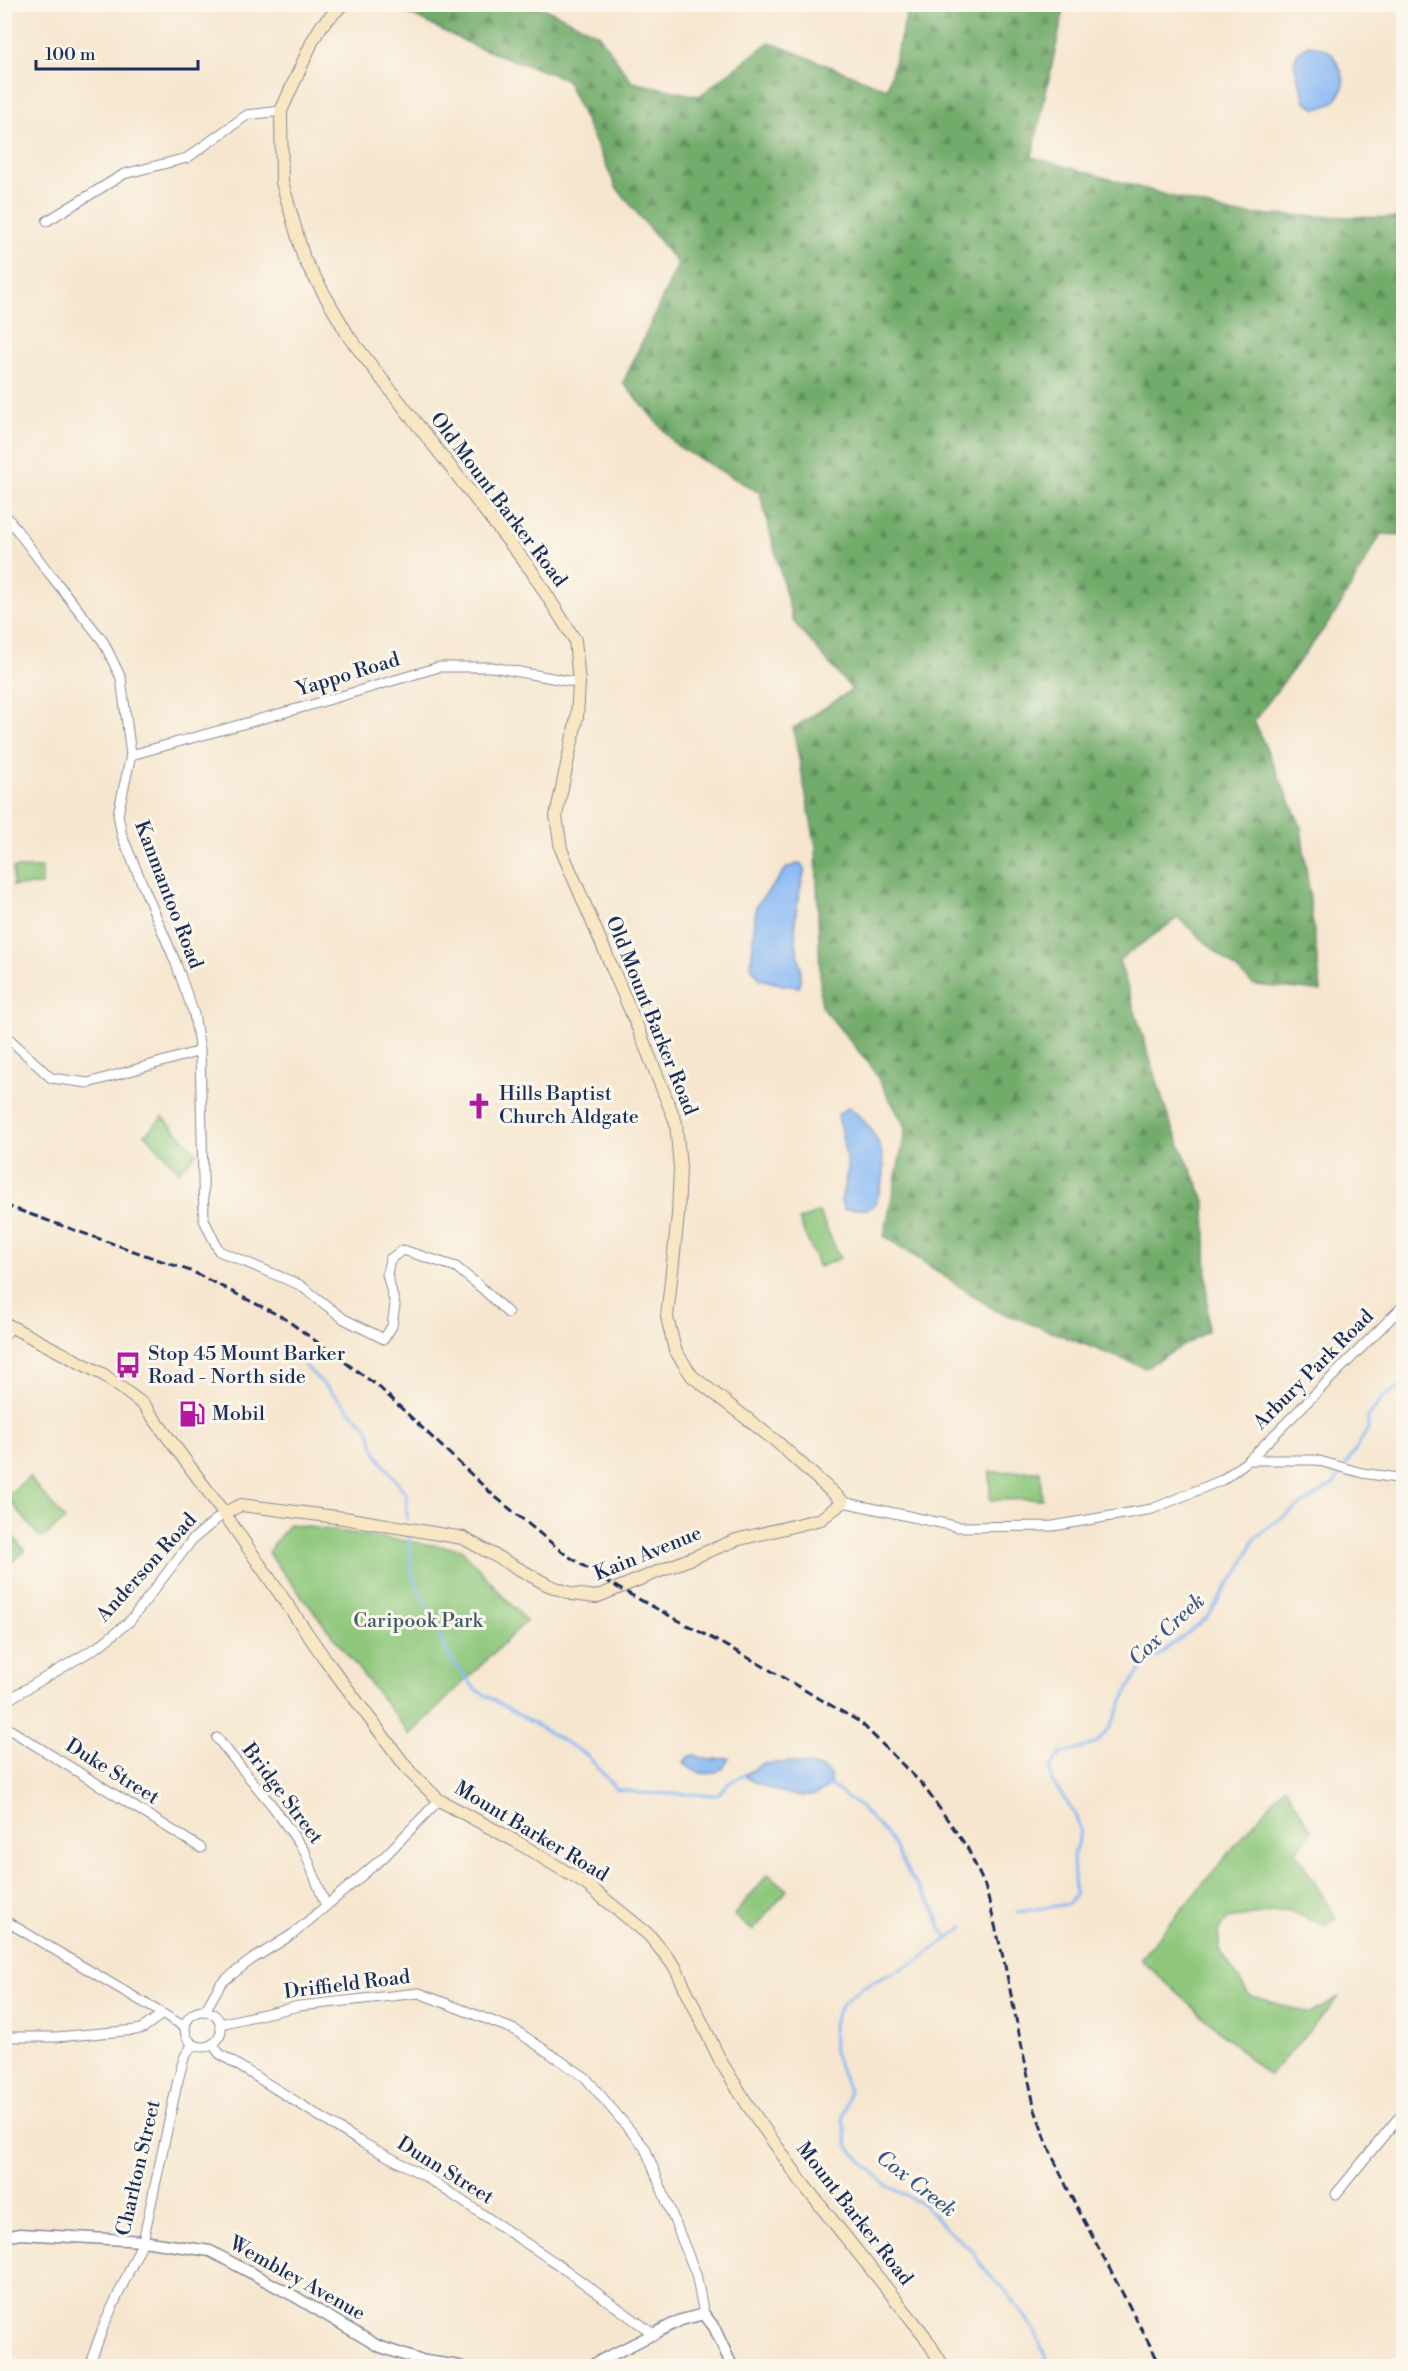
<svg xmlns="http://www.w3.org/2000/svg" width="1408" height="2371" font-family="'Libre Bodoni',serif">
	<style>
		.forest { fill: url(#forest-firs); stroke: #466e64; stroke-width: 1.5 }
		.park { fill: #8ec77b; stroke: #547b6c; stroke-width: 1.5 }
		.water { fill: #88b9f4; stroke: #5274a9; stroke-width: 1.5 }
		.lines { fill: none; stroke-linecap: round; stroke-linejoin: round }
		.stream { stroke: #88b9f4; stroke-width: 3 }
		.minor-casing { stroke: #888a96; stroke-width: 11 }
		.tertiary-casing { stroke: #888a96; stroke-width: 13 }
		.secondary-casing { stroke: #888a96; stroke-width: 14 }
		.minor { stroke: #fff; stroke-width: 9 }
		.tertiary { stroke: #fff; stroke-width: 10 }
		.secondary { stroke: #f9e7c3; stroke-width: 12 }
		.rail { stroke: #1b2f5e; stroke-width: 3; stroke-dasharray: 9 4.5; stroke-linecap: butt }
		.labels { text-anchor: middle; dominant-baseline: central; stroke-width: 6; stroke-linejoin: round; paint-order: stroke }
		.street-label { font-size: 20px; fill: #1b2f5e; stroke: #fbf7ec }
		.poi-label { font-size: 20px; fill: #1b2f5e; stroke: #fbf7ec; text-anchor: start }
		.park-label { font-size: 20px; fill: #3e5d67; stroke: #fbf7ec }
		.water-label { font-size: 21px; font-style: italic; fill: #3c588b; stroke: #fbf7ec }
	</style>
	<defs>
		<pattern id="forest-firs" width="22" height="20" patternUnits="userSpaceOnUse" patternTransform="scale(1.5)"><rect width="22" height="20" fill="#72ac6b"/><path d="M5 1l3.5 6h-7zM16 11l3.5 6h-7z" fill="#5d8c5b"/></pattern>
	</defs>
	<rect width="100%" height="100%" fill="#fbf7ec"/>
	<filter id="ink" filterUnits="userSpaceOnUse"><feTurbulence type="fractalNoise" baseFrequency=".0167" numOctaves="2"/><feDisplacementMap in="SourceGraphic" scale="12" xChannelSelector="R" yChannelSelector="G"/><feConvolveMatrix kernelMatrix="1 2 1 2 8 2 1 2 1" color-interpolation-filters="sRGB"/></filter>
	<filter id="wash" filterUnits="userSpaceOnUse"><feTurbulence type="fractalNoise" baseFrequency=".008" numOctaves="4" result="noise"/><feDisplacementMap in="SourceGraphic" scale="24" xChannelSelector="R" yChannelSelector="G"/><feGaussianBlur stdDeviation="1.35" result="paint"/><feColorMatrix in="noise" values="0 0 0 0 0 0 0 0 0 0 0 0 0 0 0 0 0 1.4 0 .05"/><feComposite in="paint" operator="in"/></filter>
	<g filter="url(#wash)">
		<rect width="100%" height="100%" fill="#f6e6cf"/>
		<polygon class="forest" points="391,5 538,5 598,34 632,82 699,96 769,42 887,89 909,5 1065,5 1032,157 1234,214 1403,218 1403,535 1381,534 1335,614 1254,721 1301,826 1321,991 1254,985 1178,918 1119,960 1169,1120 1205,1201 1208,1331 1145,1368 995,1310 884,1236 906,1128 871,1066 821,1006 816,847 793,728 852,690 793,621 760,493 677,446 623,383 678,264 616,187 566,79 474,46"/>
		<g class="park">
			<polygon points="13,868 42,868 42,885 13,886"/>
			<polygon points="163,1117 197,1153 179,1171 145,1134"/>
			<polygon points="819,1212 840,1258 819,1267 799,1220"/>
			<polygon points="1040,1471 1042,1499 990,1500 990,1472"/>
			<polygon points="29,1477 65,1520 41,1539 6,1496"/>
			<polygon points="289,1524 461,1549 526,1621 410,1735 268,1553"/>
			<polygon points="4,1526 25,1551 5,1568 4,1568"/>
			<polygon points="1285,1786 1312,1831 1296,1852 1336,1918 1326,1926 1287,1910 1228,1919 1218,1931 1220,1950 1249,1995 1310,2014 1340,1996 1269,2076 1140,1959"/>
			<polygon points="768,1874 787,1890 753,1931 734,1915"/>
		</g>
		<g class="water">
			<path d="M1309 45C1316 46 1325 48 1331 53 1334 56 1336 61 1338 65 1351 86 1339 105 1316 109L1305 101 1294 64 1297 53Z"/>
			<path d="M800 863 805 869C799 892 793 916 796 940 797 956 804 970 799 987L784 985 760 979 751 966 756 906 787 868Z"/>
			<path d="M849 1107C870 1123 884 1144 884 1172 884 1182 878 1194 875 1204L868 1209H844L841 1202 848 1168 838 1114Z"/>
			<path d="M694 1755 709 1760 729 1758C721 1778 696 1778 684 1762L688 1757Z"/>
			<path d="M790 1762 822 1768 830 1775V1785C825 1790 818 1795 810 1796 794 1798 756 1786 744 1775L763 1764Z"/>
		</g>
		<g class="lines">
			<g class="stream">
				<polyline points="304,1365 368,1428 377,1455 406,1494 407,1519"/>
				<polyline points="1346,1465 1368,1429 1368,1417 1383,1397 1404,1384"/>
				<polyline points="409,1537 411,1571 448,1654 475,1689 587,1755 616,1789 640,1793 718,1795 729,1783 744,1775"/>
				<polyline points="830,1785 859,1806 889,1837 912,1879 934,1907 941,1929 949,1938"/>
				<polyline points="1017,1912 1069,1904 1075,1895 1073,1858 1081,1830 1074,1813 1052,1781 1050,1769 1060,1754 1095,1744 1110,1728 1131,1684 1142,1668 1208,1617 1229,1583 1239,1572 1255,1538 1272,1524 1334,1484 1342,1471"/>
				<polyline points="964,1927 916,1962 862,1987 842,2004 833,2023 834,2054 849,2091 843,2119 848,2147 886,2185 924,2205 952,2234 972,2250 982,2266 1011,2298 1034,2329 1049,2366"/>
			</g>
		</g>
	</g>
	<g filter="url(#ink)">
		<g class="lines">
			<g class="minor-casing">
				<g id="minor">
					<polyline points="47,221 124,174 187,158 247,115 281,111"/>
					<polyline points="4,513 49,573 103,641 121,678 131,755 118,814 122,836 175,961 194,1014 200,1051 204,1220 219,1251 300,1285 344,1319 384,1339 392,1326 395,1305 387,1274 390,1259 403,1250 456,1267 483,1289 508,1313"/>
					<polyline points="131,755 311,705 439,667 492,667 579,683"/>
					<polyline points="4,1034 51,1078 88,1083 200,1051"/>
					<polyline points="4,1337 11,1326"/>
					<polyline points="1249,1460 1404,1305"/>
					<polyline points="843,1502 959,1527 1053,1526 1152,1509 1222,1480 1249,1460 1316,1460 1362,1473 1404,1479"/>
					<polyline points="4,1702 99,1646 130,1621 192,1540 224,1513"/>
					<polyline points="4,1726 201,1848"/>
					<polyline points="217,1738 274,1808 305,1852 326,1906"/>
					<polyline points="4,1920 185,2027"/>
					<polyline points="205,2011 221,1983 251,1960 293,1934 385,1856 439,1800"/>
					<circle cx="203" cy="2029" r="18"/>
					<polyline points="220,2024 299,2006 419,1993 515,2030 585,2077 645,2148 696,2274 704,2314"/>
					<polyline points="4,2037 56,2037 136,2030 143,2028 161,2015"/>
					<polyline points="212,2044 220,2054 359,2141 423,2175 556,2263 655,2335"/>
					<polyline points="1336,2194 1404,2111"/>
					<polyline points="89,2366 104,2325 143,2241 177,2084 184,2058 193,2044"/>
				</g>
			</g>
			<g class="tertiary-casing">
				<g id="tertiary">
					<polyline points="4,2237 20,2234 143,2241 210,2251 294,2296 378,2346 419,2360 460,2366"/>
					<polyline points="590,2366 681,2320 704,2314 714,2327 732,2366"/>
				</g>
			</g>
			<g class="secondary-casing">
				<g id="secondary">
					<polyline points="4,1323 104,1375 144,1405 224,1513 325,1659 410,1772 439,1800 517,1842 586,1884 649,1935 675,1967 721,2062 749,2107 803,2184 924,2335 943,2366"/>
					<polyline points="224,1513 241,1505 344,1518 463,1538 548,1585 572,1594 596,1597 736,1540 821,1519 843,1502 777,1442 692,1376 675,1350 667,1317 678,1215 680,1168 676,1123 638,1028 561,849 556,816 577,717 579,683 575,640 531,570 349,337 304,259 282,182 281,111 313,40 322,25 343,4"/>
				</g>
			</g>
			<use href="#minor" class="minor"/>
			<use href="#tertiary" class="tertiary"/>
			<use href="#secondary" class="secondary"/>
			<polyline class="rail" points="4,1205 193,1272 284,1318 379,1387 493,1495 565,1554 620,1589 756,1662 860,1722 922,1784 967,1847 985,1886 1004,1961 1035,2110 1051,2153 1071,2196 1161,2366"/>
		</g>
	</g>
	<defs>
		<g id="church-bare" transform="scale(2.07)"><path d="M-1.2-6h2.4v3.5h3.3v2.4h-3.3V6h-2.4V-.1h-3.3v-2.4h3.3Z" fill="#b5179e" stroke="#fbf7ec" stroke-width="2.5" paint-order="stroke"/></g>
		<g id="bus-bare" transform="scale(2.07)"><path d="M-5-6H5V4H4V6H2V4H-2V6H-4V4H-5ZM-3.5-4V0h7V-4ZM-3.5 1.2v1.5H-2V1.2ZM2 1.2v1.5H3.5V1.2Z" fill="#b5179e" stroke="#fbf7ec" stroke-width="2.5" paint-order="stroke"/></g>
		<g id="fuel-bare" transform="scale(2.07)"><path d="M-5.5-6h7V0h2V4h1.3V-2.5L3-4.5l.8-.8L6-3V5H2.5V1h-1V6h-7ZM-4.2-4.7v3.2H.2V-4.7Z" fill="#b5179e" stroke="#fbf7ec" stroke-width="2.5" paint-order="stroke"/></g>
	</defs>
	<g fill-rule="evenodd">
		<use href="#church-bare" x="479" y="1106"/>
		<use href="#bus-bare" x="128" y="1365"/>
		<use href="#fuel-bare" x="192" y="1414"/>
	</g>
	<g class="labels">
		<g class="street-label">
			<text transform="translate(498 500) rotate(53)">Old Mount Barker Road</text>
			<text transform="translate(348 675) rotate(-17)">Yappo Road</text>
			<text transform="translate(168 895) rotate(69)">Kanmantoo Road</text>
			<text transform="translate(651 1016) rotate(68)">Old Mount Barker Road</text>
			<text transform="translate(1314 1370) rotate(-45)">Arbury Park Road</text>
			<text transform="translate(648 1554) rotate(-22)">Kain Avenue</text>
			<text transform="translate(147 1568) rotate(-48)">Anderson Road</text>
			<text transform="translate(112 1772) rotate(32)">Duke Street</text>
			<text transform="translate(282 1794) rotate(53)">Bridge Street</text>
			<text transform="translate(531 1832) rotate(31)">Mount Barker Road</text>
			<text transform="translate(347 1985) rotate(-7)">Driffield Road</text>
			<text transform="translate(139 2168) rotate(-77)">Charlton Street</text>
			<text transform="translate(445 2171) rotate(32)">Dunn Street</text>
			<text transform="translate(854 2214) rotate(52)">Mount Barker Road</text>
			<text transform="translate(297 2279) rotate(29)">Wembley Avenue</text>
		</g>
		<g class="poi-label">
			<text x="499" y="1094">Hills Baptist<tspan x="499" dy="23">Church Aldgate</tspan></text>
			<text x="148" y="1354">Stop 45 Mount Barker<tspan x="148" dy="23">Road - North side</tspan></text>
			<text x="212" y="1414">Mobil</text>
		</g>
		<g class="park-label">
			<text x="418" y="1621">Caripook Park</text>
		</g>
		<g class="water-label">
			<text transform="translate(1167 1630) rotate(-43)">Cox Creek</text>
			<text transform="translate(916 2184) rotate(38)">Cox Creek</text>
		</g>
	</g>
	<rect width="1408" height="2371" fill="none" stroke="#fbf7ec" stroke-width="24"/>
	<path d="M36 60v9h162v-9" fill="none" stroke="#1b2f5e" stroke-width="3"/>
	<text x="45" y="60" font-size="18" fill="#1b2f5e" stroke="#fbf7ec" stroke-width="4.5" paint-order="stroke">100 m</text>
</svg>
